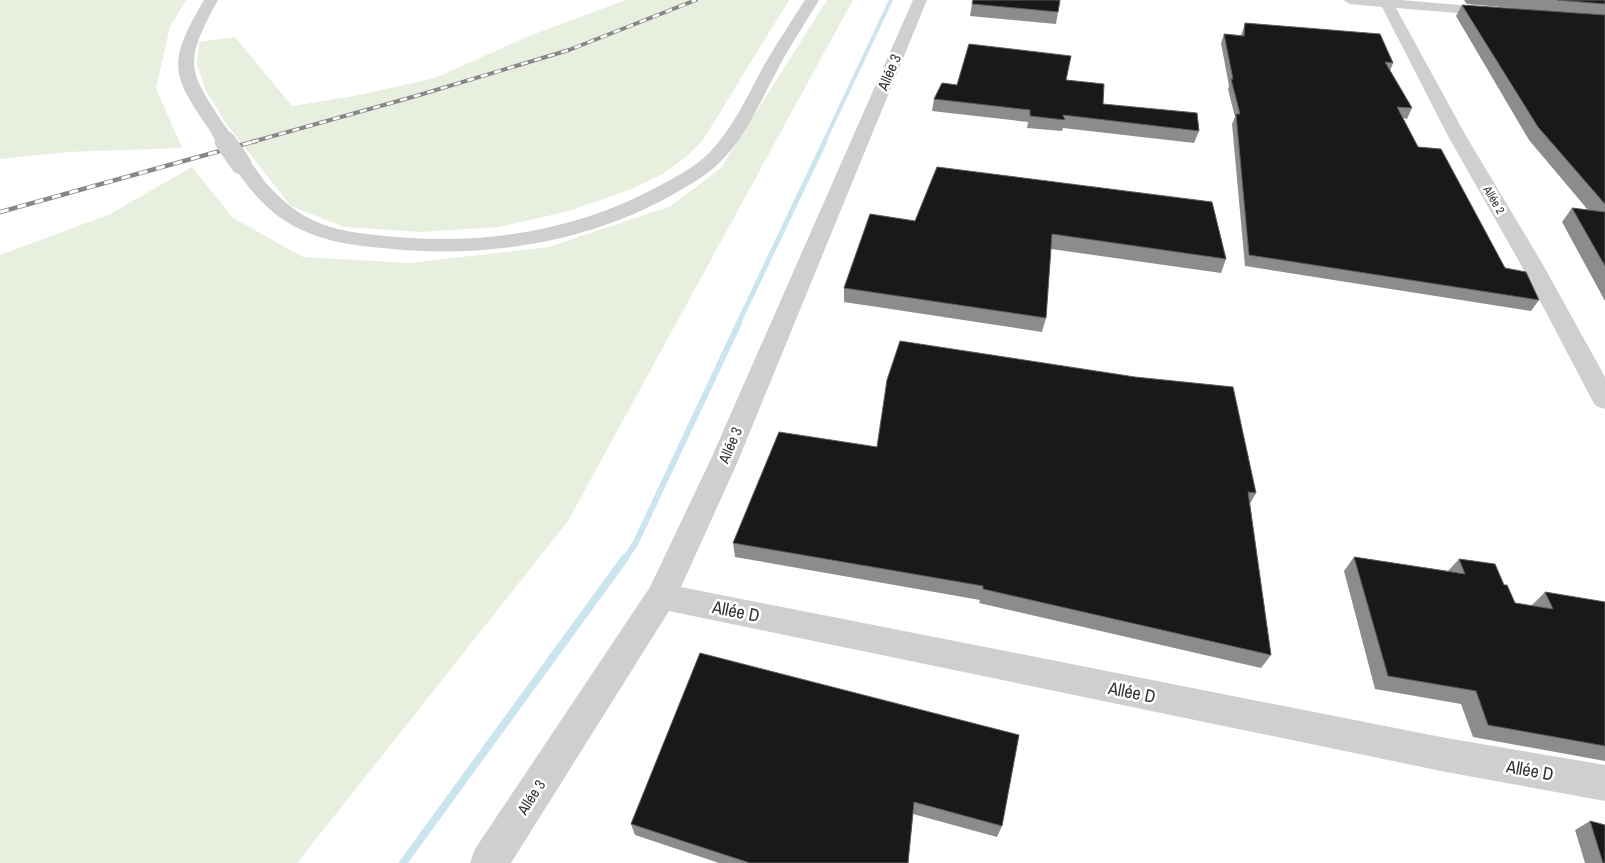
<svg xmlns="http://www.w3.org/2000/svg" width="1605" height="863" font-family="'Archivo Narrow',sans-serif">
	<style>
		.green { fill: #e9efdf }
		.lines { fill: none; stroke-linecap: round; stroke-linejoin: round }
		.stream-far3 { stroke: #cae5f0; stroke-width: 4 }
		.stream-far2 { stroke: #cae5f0; stroke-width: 5 }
		.stream-far1 { stroke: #cae5f0; stroke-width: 6 }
		.stream { stroke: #cae5f0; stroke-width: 8 }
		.minor { fill: #cfcfcf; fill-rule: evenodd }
		.rail-far1-casing { stroke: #878787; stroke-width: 4 }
		.rail-casing { stroke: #878787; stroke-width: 4.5 }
		.rail-far1 { stroke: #fff; stroke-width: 2.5; stroke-dasharray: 7; stroke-linecap: butt }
		.rail { stroke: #fff; stroke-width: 3; stroke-dasharray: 9; stroke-linecap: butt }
		.minor-bridge-far1 { stroke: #cfcfcf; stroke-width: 16 }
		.minor-bridge { stroke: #cfcfcf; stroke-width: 21 }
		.wall { fill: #8c8c8c }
		.building { fill: #191919; stroke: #5e5e5e }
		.labels { text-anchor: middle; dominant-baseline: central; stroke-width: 5; stroke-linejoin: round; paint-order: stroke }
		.far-street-label { font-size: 12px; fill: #323232; stroke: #fff }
		.street-label { font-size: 15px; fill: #323232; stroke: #fff }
		.near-street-label { font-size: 18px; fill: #323232; stroke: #fff }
	</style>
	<rect width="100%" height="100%" fill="#fff"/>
	<g class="green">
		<polygon points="0,0 186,0 170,27 156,88 182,148 68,152 0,159"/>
		<polygon points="626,0 789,0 703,140 686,157 663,174 629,190 569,211 499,227 421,232 344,227 291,206 227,125 206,91 197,65 199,42 235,37 292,106 354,96 435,78 529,36"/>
		<polygon points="827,0 853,0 568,521 297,863 0,863 0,255 110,214 192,167 233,218 303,257 409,263 549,247 671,206 721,168"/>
	</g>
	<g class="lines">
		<polyline class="stream-far3" points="824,142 891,0"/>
		<polyline class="stream-far2" points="738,324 825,141"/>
		<polyline class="stream-far1" points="624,560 635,544 739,323"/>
		<polyline class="stream" points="403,863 625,558"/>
		<g class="minor">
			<path d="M204 0H218C181 67 189 70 228 131L225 135 219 136 213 135C171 75 166 64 204 0Z"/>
			<path d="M805 0H819C806 22 792 42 780 65 761 99 746 139 716 166 703 178 687 186 672 195 585 244 481 259 383 248 356 246 327 242 302 230 272 217 250 191 232 164L234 160C239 159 244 158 249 161 255 167 260 175 265 182 280 199 297 214 319 223 339 231 362 234 385 236 479 246 575 232 659 186 676 177 695 167 709 153 733 128 747 97 763 67 776 44 791 22 805 0Z"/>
			<polygon points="913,0 927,0 738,461 681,587 1446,738 1605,765 1605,801 1446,772 669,611 511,863 470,863 475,849 650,587 710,461"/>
			<polygon points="1343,0 1401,0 1495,8 1500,9 1502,12 1500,15 1495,16 1396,8 1466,136 1542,263 1605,377 1605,409 1596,406 1592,400 1520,263 1448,136 1382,7 1350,4"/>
		</g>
		<g class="rail-far1-casing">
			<polyline id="rail-far1" points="252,142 416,96 569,50 696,0"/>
		</g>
		<g class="rail-casing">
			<polyline id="rail" points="0,212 256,141"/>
		</g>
		<use href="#rail-far1" class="rail-far1"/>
		<use href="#rail" class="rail"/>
		<polyline class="minor-bridge-far1" points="219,131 226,142"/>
		<polyline class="minor-bridge" points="225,141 241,164"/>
	</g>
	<g class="wall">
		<polygon points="1464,0 1605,0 1605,301 1562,222 1572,208 1588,210 1529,140 1456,16 1462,5 1523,9 1467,4"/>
		<polygon points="972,4 1058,12 1056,24 970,16"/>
		<polygon points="1245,23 1393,63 1390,71 1412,108 1407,119 1403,118 1418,147 1505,268 1539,300 1531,311 1245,266 1232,124 1235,117 1228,89 1229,86 1221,43 1224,34 1241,36"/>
		<polygon points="1066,80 1103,104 1199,131 1194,143 1063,128 1062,131 1027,128 1028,122 932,111 934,99 957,85"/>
		<polygon points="1212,202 1226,259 1221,273 1051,249 1046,318 1042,332 844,302 844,288 915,221"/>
		<polygon points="1135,377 1256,493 1250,504 1271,655 1261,668 979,603 980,600 735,557 733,543 877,447"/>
		<polygon points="1354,557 1448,571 1459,559 1504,585 1515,603 1531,606 1545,592 1605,602 1605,761 1473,737 1461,704 1375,689 1344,571"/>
		<polygon points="700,653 1002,826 997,837 913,814 908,863 719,863 635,835 631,824"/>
		<polygon points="1590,821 1605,863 1585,863 1575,830"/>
	</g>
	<g class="building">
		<polygon points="973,0 1060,0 1058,12 972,4"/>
		<polygon points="1557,0 1605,0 1605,4"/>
		<polygon points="1462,5 1605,15 1605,204 1538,127"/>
		<polygon points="1245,23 1380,34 1393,63 1385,62 1412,108 1397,107 1418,147 1441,149 1505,268 1526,272 1539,300 1249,255 1236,114 1240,114 1231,79 1233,79 1224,34 1244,36"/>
		<polygon points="969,44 1071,56 1066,80 1104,84 1103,104 1197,113 1199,131 1063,115 1065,120 1030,116 1030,110 934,99 942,83 957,85"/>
		<polygon points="937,167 1212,202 1226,259 1052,234 1046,318 844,288 870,214 915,221"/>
		<polygon points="1572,208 1605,212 1605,266"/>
		<polygon points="900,341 1135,377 1233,387 1256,493 1248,492 1271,655 983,589 983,586 733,543 779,432 877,447 887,380"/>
		<polygon points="1354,557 1465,574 1459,559 1495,564 1504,585 1507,585 1515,603 1553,609 1545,592 1605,602 1605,746 1488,725 1476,691 1388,676"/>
		<polygon points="700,653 1019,735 1002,826 914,802 908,863 750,863 631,824"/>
		<polygon points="1590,821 1605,825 1605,863 1603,863"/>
	</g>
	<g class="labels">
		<g class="far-street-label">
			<text transform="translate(1494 200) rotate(60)">Allée 2</text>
		</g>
		<g class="street-label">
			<text transform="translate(889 72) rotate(-67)">Allée 3</text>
			<text transform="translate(730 445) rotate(-67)">Allée 3</text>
			<text transform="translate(531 797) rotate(-57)">Allée 3</text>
		</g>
		<g class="near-street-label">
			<text transform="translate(736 611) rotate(11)">Allée D</text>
			<text transform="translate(1132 692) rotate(11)">Allée D</text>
			<text transform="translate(1530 770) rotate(10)">Allée D</text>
		</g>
	</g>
</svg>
